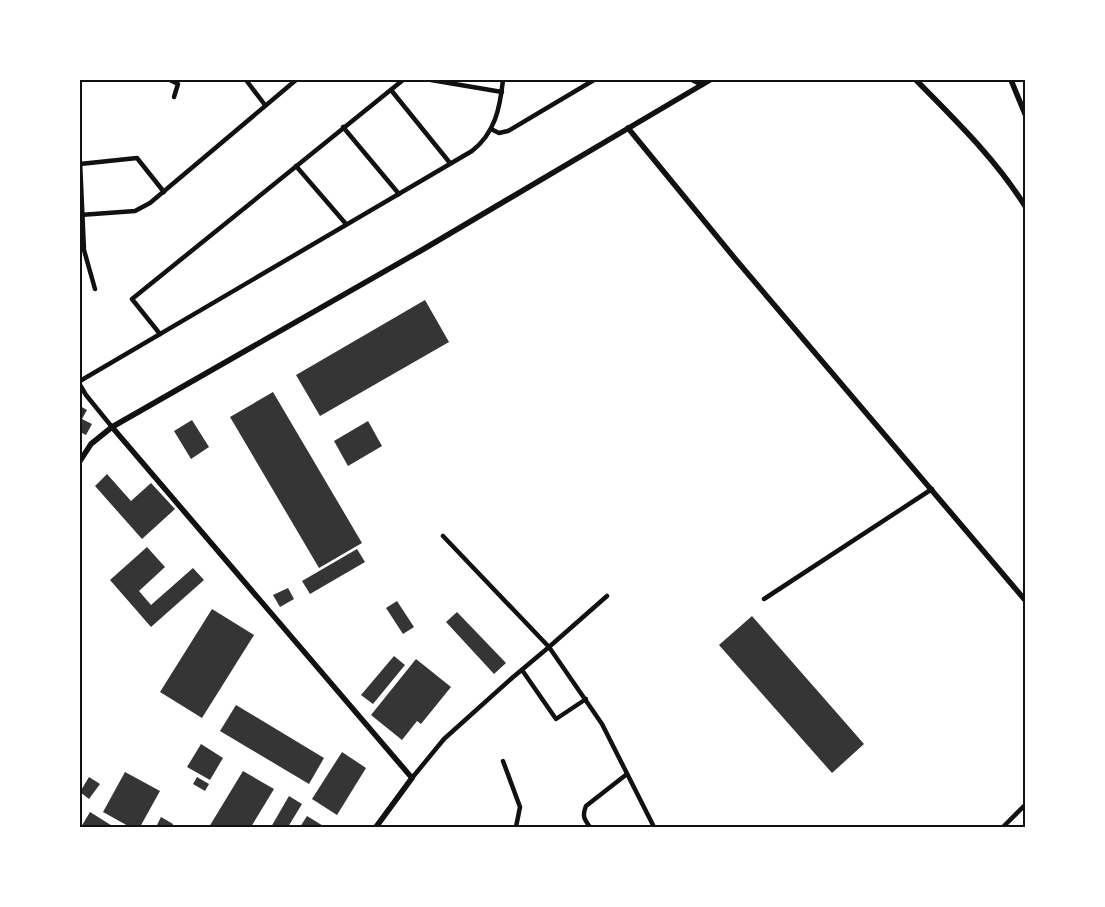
<svg xmlns="http://www.w3.org/2000/svg" width="1105" height="907" font-family="Poppins,sans-serif">
	<style>
		.building { fill: #353535 }
		.lines { fill: none; stroke-linecap: round; stroke-linejoin: round }
		.minor { stroke: #111; stroke-width: 4.5 }
		.tertiary { stroke: #111; stroke-width: 5.5 }
		.neatline { fill: none; stroke: #111; stroke-width: 2 }
	</style>
	<rect width="100%" height="100%" fill="#fff"/>
	<g class="building">
		<polygon points="425,300 449,342 320,416 296,375"/>
		<polygon points="273,392 362,543 319,568 230,417"/>
		<polygon points="80,406 87,410 82,419 92,424 86,435 80,432"/>
		<polygon points="192,420 209,447 191,459 174,431"/>
		<polygon points="368,421 382,446 348,466 334,441"/>
		<polygon points="107,474 131,501 151,483 175,509 142,539 95,486"/>
		<polygon points="147,547 165,567 139,591 151,605 193,568 204,580 151,627 110,580"/>
		<polygon points="357,549 365,562 310,594 302,581"/>
		<polygon points="288,588 294,599 280,607 273,595"/>
		<polygon points="397,601 414,627 403,634 386,608"/>
		<polygon points="212,609 254,635 202,718 160,692"/>
		<polygon points="457,612 506,663 494,674 446,622"/>
		<polygon points="752,616 864,744 832,773 719,645"/>
		<polygon points="394,656 405,665 373,704 361,695"/>
		<polygon points="416,659 451,687 421,724 417,721 402,740 371,715"/>
		<polygon points="236,705 324,758 309,784 220,731"/>
		<polygon points="201,744 223,758 210,780 187,767"/>
		<polygon points="342,752 366,768 337,815 312,799"/>
		<polygon points="243,771 274,789 251,827 209,827"/>
		<polygon points="125,772 160,791 140,827 130,827 103,812"/>
		<polygon points="89,777 100,784 89,799 80,792"/>
		<polygon points="197,777 209,784 205,791 193,784"/>
		<polygon points="289,796 302,804 288,827 271,827"/>
		<polygon points="90,812 114,827 81,827"/>
		<polygon points="307,816 325,827 300,827"/>
		<polygon points="161,817 173,824 172,827 156,827"/>
	</g>
	<g class="lines">
		<g class="minor">
			<polyline points="170,80 178,84 174,97"/>
			<polyline points="246,80 265,105"/>
			<polyline points="431,80 502,92"/>
			<polyline points="692,80 702,85"/>
			<polyline points="391,90 450,163"/>
			<polyline points="343,127 399,194"/>
			<polyline points="491,129 499,133 508,131 594,80"/>
			<polyline points="80,161 84,250 95,289"/>
			<polyline points="80,164 137,158 164,192"/>
			<polyline points="296,166 346,224"/>
			<polyline points="80,215 135,211 150,203 296,80"/>
			<polyline points="160,334 132,299 403,80"/>
			<path d="M80 381 472 151C495 133 500 108 503 80"/>
			<polyline points="80,385 86,395 112,427"/>
			<polyline points="443,536 549,647 607,596"/>
			<polyline points="764,599 932,489"/>
			<polyline points="522,670 556,719 586,699"/>
			<polyline points="503,761 520,807 516,827"/>
			<polyline points="412,778 444,739 512,678 549,647 602,724 654,827"/>
			<path d="M590 827C584 819 582 816 586 806L627 774"/>
			<polyline points="1003,827 1025,805"/>
		</g>
		<g class="tertiary">
			<path d="M916 80C955 120 995 158 1025 206"/>
			<polyline points="1011,80 1025,114"/>
			<polyline points="628,128 737,261 1025,600"/>
			<polyline points="112,427 412,778 376,827"/>
			<polyline points="80,461 91,444 112,427 422,250 710,80"/>
		</g>
	</g>
	<rect width="1105" height="907" fill="none" stroke="#ffffff" stroke-width="162"/>
	<rect x="81" y="81" width="943" height="745" class="neatline"/>
</svg>
